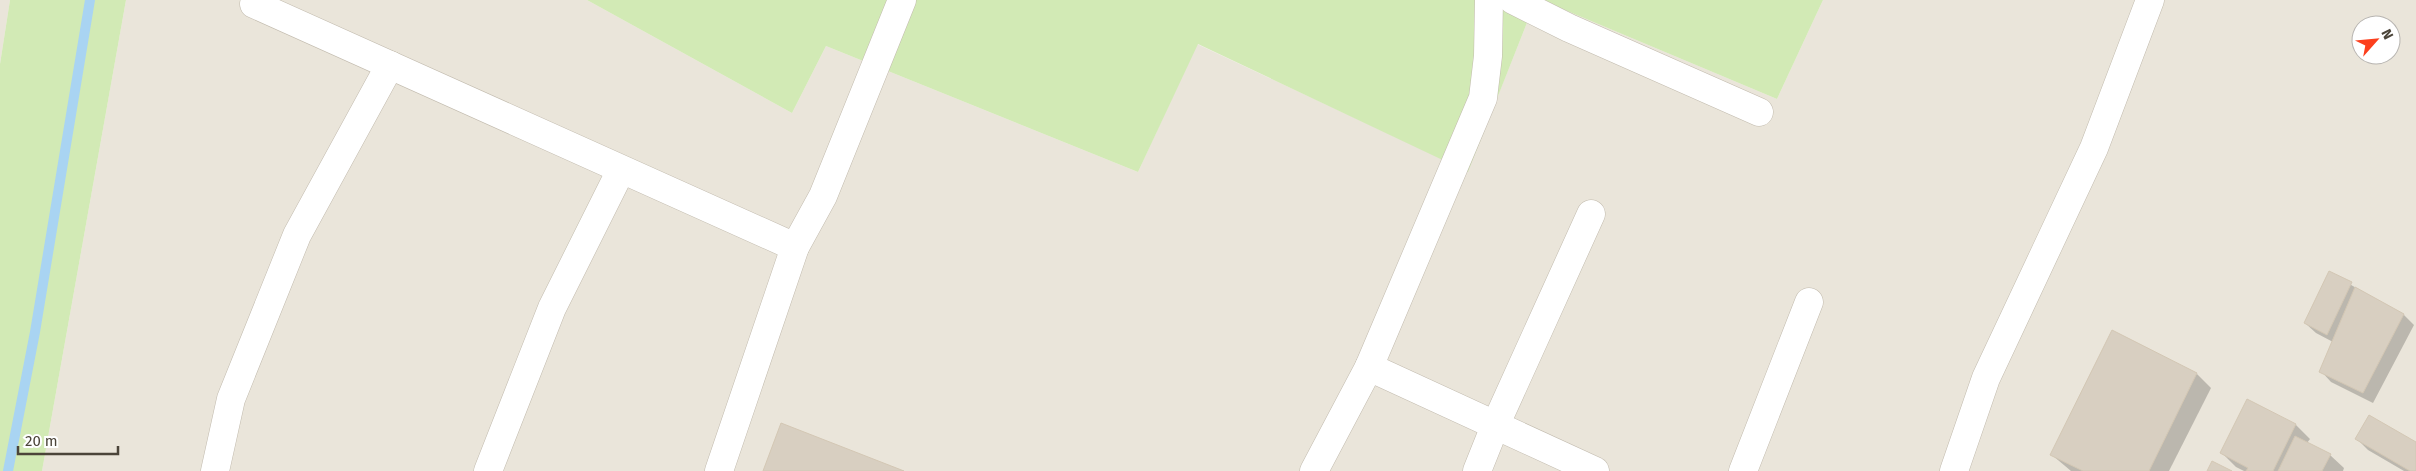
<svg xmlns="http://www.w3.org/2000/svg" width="2416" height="471" font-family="'Fira Sans',sans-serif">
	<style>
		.residential { fill: #eae5da; fill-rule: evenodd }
		.green { fill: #d2eab5 }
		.shadow { fill: #0003 }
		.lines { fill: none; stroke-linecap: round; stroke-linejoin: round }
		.stream { stroke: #a9d4f2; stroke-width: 10 }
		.building { fill: #d8cfc1; stroke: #d3c7b4 }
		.minor-casing { stroke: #c2bbae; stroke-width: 29 }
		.minor { stroke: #fff; stroke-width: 28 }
	</style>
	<rect width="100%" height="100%" fill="#f6f3ec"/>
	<g class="residential">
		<polygon points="0,0 10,0 0,64"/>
		<path d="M126 0H587L792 113 826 46 1138 172 1197 44 1468 171 1536 0H1541L1777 99 1823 0H2416V471H42ZM2361 25H2391V55H2361Z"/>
	</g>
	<g class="green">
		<polygon points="10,0 126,0 42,471 0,471 0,64"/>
		<polygon points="587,0 1536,0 1468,172 1198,44 1138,172 826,46 792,113"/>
		<polygon points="1541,0 1823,0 1777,99"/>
	</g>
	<g class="shadow">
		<polygon points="2330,273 2404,315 2414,325 2373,403 2331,382 2321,371 2333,342 2316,333 2305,323"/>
		<polygon points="2197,374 2211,388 2169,471 2071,471 2052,455"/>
		<polygon points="2248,401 2296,425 2310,439 2307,443 2330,455 2344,468 2343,471 2244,471 2236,467 2222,453"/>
		<polygon points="2357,439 2416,443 2416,471 2404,471 2368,450"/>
	</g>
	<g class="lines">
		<polyline class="stream" points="8,471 35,332 90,0"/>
	</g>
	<g class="building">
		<polygon points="2329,271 2352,282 2327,335 2304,323"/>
		<polygon points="2355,287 2404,314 2363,393 2319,372"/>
		<polygon points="2112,330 2197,373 2149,471 2083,471 2050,455"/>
		<polygon points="2247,399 2296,424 2273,471 2246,471 2248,468 2220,453"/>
		<polygon points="2369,415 2416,442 2416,471 2410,471 2355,439"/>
		<polygon points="781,423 904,471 763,471"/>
		<polygon points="2295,436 2331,454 2322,471 2278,471"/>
		<polygon points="2212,461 2232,471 2207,471"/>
	</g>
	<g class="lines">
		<g class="minor-casing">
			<g id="minor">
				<polyline points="1513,0 1569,28 1759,112"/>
				<polyline points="254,4 795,247"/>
				<polyline points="1369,367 1595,471"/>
				<polyline points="215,471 231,399 297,235 390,65"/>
				<polyline points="488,471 552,308 621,170"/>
				<polyline points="719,471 795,247 823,196 902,0"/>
				<polyline points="1314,471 1369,367 1483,98 1488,56 1489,0"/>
				<polyline points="1477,471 1495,426 1591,214"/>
				<polyline points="1743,471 1809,302"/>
				<polyline points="1954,471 1986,378 2094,148 2150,0"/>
			</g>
		</g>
		<use href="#minor" class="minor"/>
	</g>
	<g transform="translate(2376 40) rotate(63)"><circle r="24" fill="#ffffff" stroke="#b7b4b0"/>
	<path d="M0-4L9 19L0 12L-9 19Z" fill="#fc3f1d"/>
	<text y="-8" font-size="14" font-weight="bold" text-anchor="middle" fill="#4b4439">N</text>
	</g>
	<path d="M18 446v8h100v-8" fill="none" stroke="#4b4439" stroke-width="2.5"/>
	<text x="25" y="446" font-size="15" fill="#4b4439" stroke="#ffffff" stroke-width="4" paint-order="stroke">20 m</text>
</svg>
